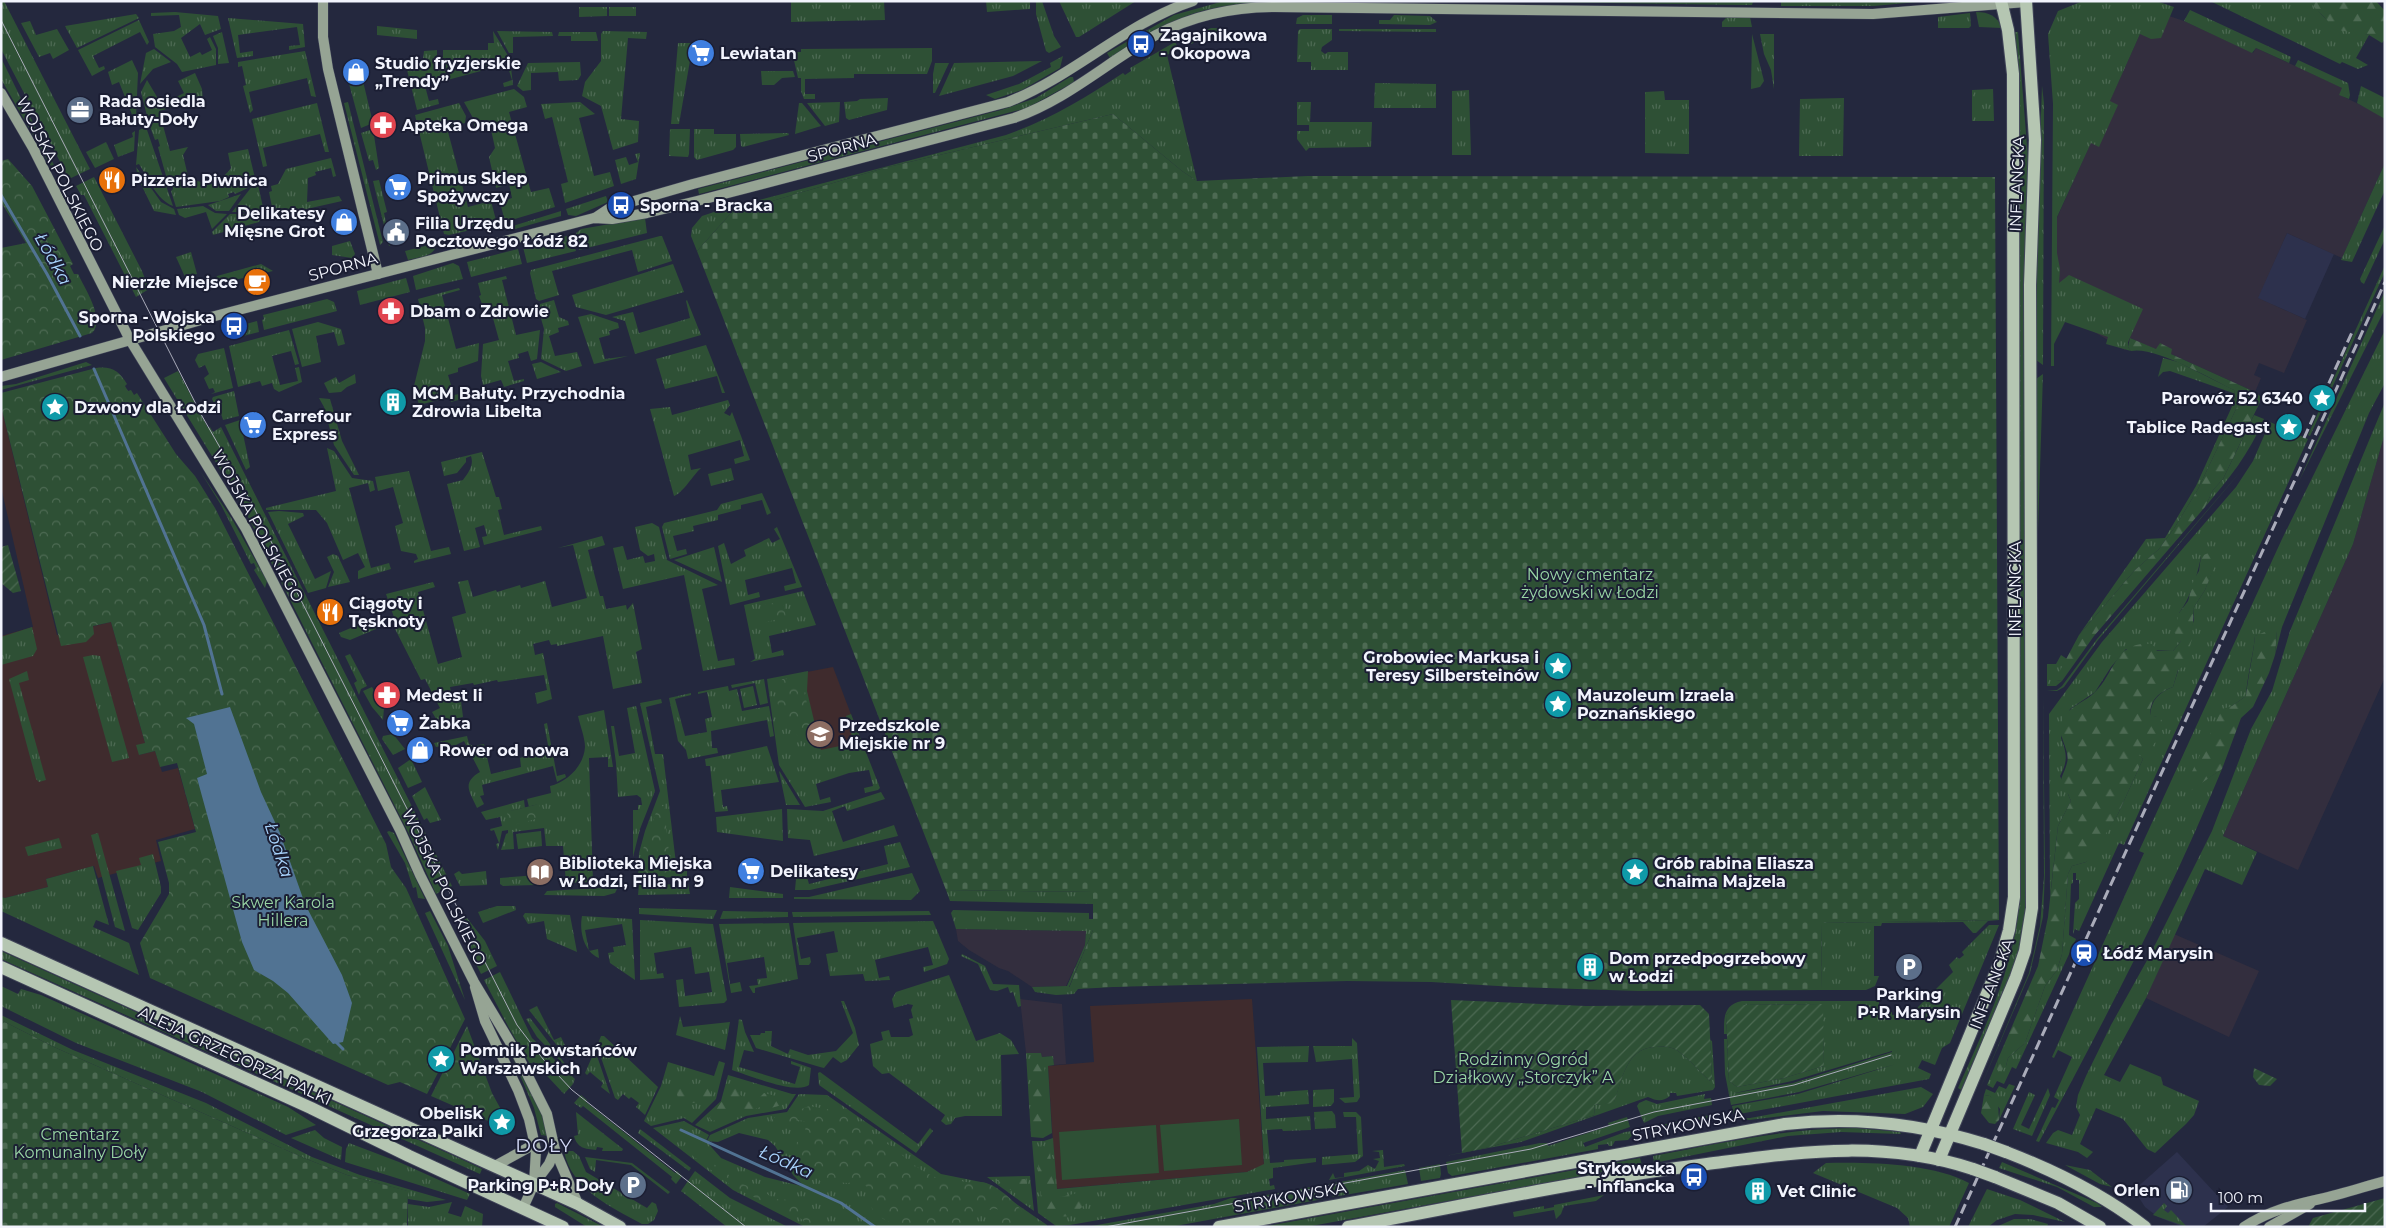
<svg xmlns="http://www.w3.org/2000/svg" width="2386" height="1228" font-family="Montserrat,sans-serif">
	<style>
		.built { fill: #2d314d }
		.industrial { fill: #332e3e }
		.education { fill: #3f2b2d }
		.grass { fill: url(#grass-tufts); fill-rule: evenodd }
		.forest { fill: url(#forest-firs) }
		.cemetery { fill: url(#cemetery-stones) }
		.park { fill: url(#park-crowns) }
		.garden { fill: url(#garden-furrows) }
		.pitch { fill: #2e5035 }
		.water { fill: #517393 }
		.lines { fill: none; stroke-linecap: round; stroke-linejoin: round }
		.stream { stroke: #517393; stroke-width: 3 }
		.secondary-casing { stroke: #414559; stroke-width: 11 }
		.primary-casing { stroke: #414559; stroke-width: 14 }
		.secondary { stroke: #96a494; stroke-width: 10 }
		.primary { stroke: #b5c6b2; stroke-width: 12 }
		.tram { stroke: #aaacba; stroke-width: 1 }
		.rail { stroke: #aaacba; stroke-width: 3; stroke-dasharray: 10 5; stroke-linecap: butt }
		.primary-bridge-casing { stroke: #414559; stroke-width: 14; stroke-linecap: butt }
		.primary-bridge { stroke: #b5c6b2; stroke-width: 12 }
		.labels { text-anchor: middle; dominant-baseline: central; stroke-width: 4; stroke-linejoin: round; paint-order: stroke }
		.poi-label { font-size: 16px; font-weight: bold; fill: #f2f4fd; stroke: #1b1e33; text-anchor: start }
		.street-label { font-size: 16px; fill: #f2f4fd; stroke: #1b1e33 }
		.park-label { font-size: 16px; fill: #99d6a5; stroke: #1b1e33 }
		.water-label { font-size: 18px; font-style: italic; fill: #a8d3fd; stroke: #1b1e33 }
		.quarter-label { font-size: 19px; letter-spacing: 1px; fill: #d5dbf8; stroke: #1b1e33 }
	</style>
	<defs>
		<pattern id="grass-tufts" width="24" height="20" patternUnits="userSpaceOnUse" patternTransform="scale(1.25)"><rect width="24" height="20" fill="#2e5035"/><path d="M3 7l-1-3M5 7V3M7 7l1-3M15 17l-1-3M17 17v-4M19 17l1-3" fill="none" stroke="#4d6a53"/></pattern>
		<pattern id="forest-firs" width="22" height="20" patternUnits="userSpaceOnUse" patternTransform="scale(1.25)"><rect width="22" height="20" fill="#2e5035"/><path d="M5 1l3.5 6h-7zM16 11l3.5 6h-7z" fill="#4d6a53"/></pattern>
		<pattern id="cemetery-stones" width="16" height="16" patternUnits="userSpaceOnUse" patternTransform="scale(1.25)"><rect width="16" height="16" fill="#2e5035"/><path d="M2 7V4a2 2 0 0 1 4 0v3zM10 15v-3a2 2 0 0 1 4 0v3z" fill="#4d6a53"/></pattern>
		<pattern id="park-crowns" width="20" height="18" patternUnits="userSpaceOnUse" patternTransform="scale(1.25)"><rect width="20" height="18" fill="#2e5035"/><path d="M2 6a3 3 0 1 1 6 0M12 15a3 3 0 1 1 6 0" fill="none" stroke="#4d6a53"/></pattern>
		<pattern id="garden-furrows" width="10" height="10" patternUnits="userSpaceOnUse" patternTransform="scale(1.25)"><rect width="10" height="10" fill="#2e5035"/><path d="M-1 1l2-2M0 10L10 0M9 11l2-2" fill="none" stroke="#4d6a53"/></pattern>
	</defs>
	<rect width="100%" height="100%" fill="#24283e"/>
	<g class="built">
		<polygon points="2287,233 2334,254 2305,319 2257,298"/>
		<polygon points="2177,1152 2228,1207 2203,1227 2183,1227 2158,1217 2145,1207 2134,1190"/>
	</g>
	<g class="industrial">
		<polygon points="2163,14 2184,21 2253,53 2256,48 2343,88 2340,95 2371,110 2385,119 2385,163 2342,258 2287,233 2258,298 2307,320 2284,373 2259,363 2254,375 2261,378 2255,392 2171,354 2160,343 2157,350 2130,338 2125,350 2055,309 2055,222 2140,34"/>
		<polygon points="2385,433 2385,661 2383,667 2385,668 2385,677 2298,870 2223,836 2353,544"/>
		<polygon points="956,929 1086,931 1085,945 1066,986 1032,987 1008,971 999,968 969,950 958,941"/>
		<polygon points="2174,934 2259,971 2229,1037 2146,998"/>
		<polygon points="1020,999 1062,1004 1066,1064 1054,1065 1053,1056 1042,1057 1041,1053 1026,1053"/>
	</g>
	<g class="education">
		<polygon points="1,406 57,635 111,622 145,743 139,755 155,751 162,772 178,768 195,829 156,840 161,861 98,878 94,866 46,879 48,887 5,898 1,897 1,636 33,627 1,487"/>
		<polygon points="833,667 866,754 790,772 770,679"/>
		<polygon points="1252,999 1264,1165 1247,1172 1056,1189 1048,1066 1094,1062 1090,1006"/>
	</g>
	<g class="grass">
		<polygon points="1,1 4,1 90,169 71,178 68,177 1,49"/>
		<polygon points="791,1 884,1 885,20 791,22"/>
		<polygon points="986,1 1030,1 1030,9 987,12"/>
		<polygon points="1036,1 1042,1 1054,36 1061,47 1049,53 1046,51 1036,14"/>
		<polygon points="1059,1 1136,1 1079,37 1076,37"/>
		<path d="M1224 1H1271C1253 6 1230 4 1210 9 1173 17 1142 38 1110 58L1107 53 1174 15Z"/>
		<polygon points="1465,1 1753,1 1753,2 1752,5 1744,5"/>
		<polygon points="1781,1 1929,1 1874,6 1781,6"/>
		<polygon points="2083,1 2156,1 2174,7 2161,38 2151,39 2140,34 2110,101 2118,105 2099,147 2091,143 2057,217 2057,253 2060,269 2059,283 2069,275 2143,309 2128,342 2128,347 2131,351 2106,344 2108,337 2065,322 2054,344 2054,366 2051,366 2053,104 2048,34 2058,11"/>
		<path d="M2210 1H2308C2316 6 2319 13 2325 18 2335 27 2356 32 2369 35L2356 58 2368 65 2358 69 2342 62 2340 64Z"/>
		<polygon points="579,7 607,7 607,16 579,17"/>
		<rect x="609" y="7" width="27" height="9"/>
		<polygon points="2190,10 2291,57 2289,63 2256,48 2252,53 2184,21"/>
		<polygon points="175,12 218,16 221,29 205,35 200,24 181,38 190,57 200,52 202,55 212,50 207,39 210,37 216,49 216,65 182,72 177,64 155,47 153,34 174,31 181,27 179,15 151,16 151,13"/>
		<path d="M1976 12C1989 12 1997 16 2002 28L1979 27Z"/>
		<polygon points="1970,13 1971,26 1969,28 1938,28 1938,17"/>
		<polygon points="136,14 139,18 77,48 65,26"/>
		<polygon points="1303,15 1332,15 1332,24 1296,24 1297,18"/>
		<polygon points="1394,15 1430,16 1437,22 1430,25 1379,24 1379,20 1390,20"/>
		<polygon points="1727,17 1750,17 1752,27 1722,27 1722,22"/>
		<polygon points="228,18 303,24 305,47 289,50 289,46 300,45 297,27 238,35 240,53 253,51 253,56 237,58"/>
		<polygon points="139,20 149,42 147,45 140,32 93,56 99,68 104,66 105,69 92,76 78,50"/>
		<polygon points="30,21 36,35 57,29 69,50 53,59 50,53 39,57 21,23"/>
		<polygon points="377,26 417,30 417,39 377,35"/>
		<path d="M1211 28H1226V30C1211 32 1200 41 1186 46L1183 39Z"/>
		<polygon points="1300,29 1332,29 1332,40 1322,47 1321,51 1325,54 1328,52 1348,52 1348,70 1311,70 1311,62 1297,62 1298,31"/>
		<polygon points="1339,29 1436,29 1436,32 1339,31"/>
		<polygon points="493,31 510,59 513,85 504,87 503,83 512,80 507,64 425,86 429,101 438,99 439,104 417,110 407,70 418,66 428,65 427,59 423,59 424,51 437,50 437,57 443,57 443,50 488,50 488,43 494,43"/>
		<polygon points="497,31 552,32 553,36 513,37 513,53 509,53"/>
		<polygon points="603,31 647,32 646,39 628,38 621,119 639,121 638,142 613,150 601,106 582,96 585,82 601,61 601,34"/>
		<polygon points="222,32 229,63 218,64 218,48 213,36"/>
		<polygon points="559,32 596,32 598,41 571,41 571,36 558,36"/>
		<path d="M2014 32H2018L2029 172 2027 897 2020 948 2011 974 1961 1090 1958 1088C1984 1029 2014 969 2019 904Z"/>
		<polygon points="1752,34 1764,81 1760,87 1751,89"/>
		<polygon points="1760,34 1774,34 1774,89 1771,70 1764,54"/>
		<path d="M1175 42 1179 49 1167 55 1197 181 1182 171 1113 114 884 168 731 213 697 251 691 236 692 228 702 216 714 212 1006 135C1049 120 1085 98 1123 73L1125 75 1131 71 1130 68Z"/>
		<polygon points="678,43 692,43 692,49 679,124 671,124"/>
		<polygon points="932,48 932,61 927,74 854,74 854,78 805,79 805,94 815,94 815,99 804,99 801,91 801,78 798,78 793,56 795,52 801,52 801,49"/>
		<polygon points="154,49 171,62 153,69 140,84 146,53"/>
		<polygon points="305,51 316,97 311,96 307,78 249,92 253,110 250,113 243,86 246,85 242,66 238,67 238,62"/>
		<polygon points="1063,56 1060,68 1022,90 995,99 986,95 1019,84 1051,67 1050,63"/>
		<polygon points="1,58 4,64 55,167 50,165 1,79"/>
		<polygon points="132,60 138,73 136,116 133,117 119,82 112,85 108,72"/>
		<polygon points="2298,60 2348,83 2350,95 2349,99 2339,95 2342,88 2295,66"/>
		<polygon points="1042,61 1013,76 939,96 954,63"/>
		<polygon points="580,62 581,75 578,80 559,81 558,72 531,73 531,90 523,91 517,86 528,63"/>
		<polygon points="935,63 949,63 935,93 933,93 933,74"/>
		<polygon points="761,71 793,71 795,77 782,78 774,85 762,85"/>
		<path d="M195 73 202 89 203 99 159 111 170 151 188 147 183 155 188 176C202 187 221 183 231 168L228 153 248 149 255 178 248 188 235 194 234 192 228 194 229 197 220 201 176 207 171 191 173 189 172 183H168L158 147 160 146 158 139 155 140 149 124 141 92 147 80 160 102 171 97 172 99 184 93 178 81Z"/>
		<polygon points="362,77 373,123 361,128 348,80"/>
		<polygon points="1070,77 1073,77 1074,82 1027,108 699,194 698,189 1001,110 1036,98"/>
		<polygon points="1375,83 1436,84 1436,108 1374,108"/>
		<polygon points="2042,86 2044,103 2043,365 2036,360 2036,265"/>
		<polygon points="2361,86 2385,98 2385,119 2357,103"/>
		<polygon points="514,89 524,97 527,107 509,112 531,192 549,188 555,207 505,222 500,202 512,198 509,184 496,188 489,157 495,148 490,125 475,129 473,118 464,102"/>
		<polygon points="1993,89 1994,121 1972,121 1972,90"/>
		<polygon points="1469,90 1471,155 1452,155 1452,91"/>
		<polygon points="1664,91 1665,100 1689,100 1689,154 1645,153 1645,92"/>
		<polygon points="888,98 887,110 849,120 846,118 844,102 857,101 860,99"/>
		<polygon points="1844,98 1843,156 1799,156 1800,99"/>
		<polygon points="348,102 383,242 380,245 344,103"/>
		<polygon points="580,102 595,114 579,118 594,176 610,172 614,186 565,203 561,184 568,182 552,117 545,119 541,104"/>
		<polygon points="840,102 839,122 825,126 807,103"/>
		<polygon points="1297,102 1311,102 1310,122 1372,122 1371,147 1309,148 1306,151 1297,139 1297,131 1309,131 1309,125 1297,125"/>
		<polygon points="317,103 329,152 325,152 320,134 263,148 267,166 263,167 252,119"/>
		<polygon points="459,103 466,116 465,123 447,128 468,207 491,201 497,224 449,235 444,234 415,115"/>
		<polygon points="799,103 802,103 821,126 795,134"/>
		<path d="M146 127 173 206C157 200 148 178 139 164L136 165 139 130Z"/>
		<polygon points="373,129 379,168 376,170 373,160 369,161 361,133"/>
		<polygon points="670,129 690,129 689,154 688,157 669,156"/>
		<polygon points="694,129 714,129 714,134 736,134 736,147 733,150 697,160 694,157"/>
		<polygon points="135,131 134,151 118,157 114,145 133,137 132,133"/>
		<polygon points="788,133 789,135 743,147 741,146 740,134"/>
		<polygon points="106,142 114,159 95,168 86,152"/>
		<polygon points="640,153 636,179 621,184 615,160 626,157 629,165 638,162 635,154"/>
		<polygon points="331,158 336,176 333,177 331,168 315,172 316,175 308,178 307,202 339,196 342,201 280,215 273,212 269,192 272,191 271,186 278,184 286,169"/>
		<polygon points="2385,163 2385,190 2352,262 2341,260"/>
		<polygon points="136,167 161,202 174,209 176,215 154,211 138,178"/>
		<polygon points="94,177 142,271 149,289 136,297 84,195 81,195 76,186"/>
		<polygon points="257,180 264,212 232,212"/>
		<polygon points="379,180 387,212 384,213 391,245 389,246 373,181"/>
		<polygon points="241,194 229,211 216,211 208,205"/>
		<polygon points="606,196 608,202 576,216 568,215 566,209"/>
		<polygon points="203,206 215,213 227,214 212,229 206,212 185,218 179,215 177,209"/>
		<polygon points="561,211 561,216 508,231 506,228"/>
		<polygon points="230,214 264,214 259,222 213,235 212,232"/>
		<polygon points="645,218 647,233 579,250 575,234 581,229"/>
		<polygon points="2385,225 2385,239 2364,284 2361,282 2360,279"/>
		<polygon points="571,235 576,251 527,263 523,247"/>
		<polygon points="660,236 662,236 672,261 638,272 632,250 552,271 559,295 539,301 536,299 530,273 531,270"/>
		<polygon points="350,241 355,254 352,258 332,255 332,246"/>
		<path d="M437 243C435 257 419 257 408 260L405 251Z"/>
		<polygon points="518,249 522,264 471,277 467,262"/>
		<polygon points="191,252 197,274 185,277 176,257"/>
		<polygon points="453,263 459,266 463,279 416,290 413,276"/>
		<polygon points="261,264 273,271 213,285 217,276"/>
		<polygon points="673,264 684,292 606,315 576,307 572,295"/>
		<polygon points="2385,265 2385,272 2310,436 2308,435"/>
		<polygon points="506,276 507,279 502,280 516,335 540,330 537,359 531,361 528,351 518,354 519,358 508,361 514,381 524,379 524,381 504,387 501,380 483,385 481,376 483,344 499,340 491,311 485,312 479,296 481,295 478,283"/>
		<polygon points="406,278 410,292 360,305 357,291"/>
		<polygon points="459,288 460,290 442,295 456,349 479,343 478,361 458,368 458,372 448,375 454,395 480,390 480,394 451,402 450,397 419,405 414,386 425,341 425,328 418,299"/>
		<polygon points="2385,291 2385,309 2299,481"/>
		<polygon points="327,299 334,302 337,311 264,330 262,320 264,319 263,315"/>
		<polygon points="554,300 559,317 568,321 569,325 558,328 559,332 549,336 555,356 577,352 582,366 566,371 541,359 544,329 538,308 540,304"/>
		<polygon points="687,300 701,335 635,354 625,321 612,317 633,312 639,333 690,318 686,301"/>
		<polygon points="591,314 618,323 619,328 609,331 610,335 599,338 605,359 628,356 594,364 578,317"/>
		<polygon points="257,321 259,332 228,340 229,332 240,329 239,326"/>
		<polygon points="318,322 341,329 345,344 338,346 334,332 316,336 321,362 302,367 292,329"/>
		<polygon points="289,330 299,364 295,365 291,351 272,356 280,385 298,381 295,368 299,367 302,382 279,392 274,389 272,383 262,386 260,381 238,387 229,346"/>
		<path d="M2385 330V383L2369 413 2282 627 2275 655 2277 631 2255 636C2253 657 2247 676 2246 696L2232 706 2190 790 2222 769C2169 897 2105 1020 2039 1142L2036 1141 2052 1107 2055 1108 2059 1100 2054 1097 2072 1057 2058 1050 2054 1058 2052 1057 2144 853 2139 851 2282 539Z"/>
		<polygon points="706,345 725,393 722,393 717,376 665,389 656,359"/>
		<polygon points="224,348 233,388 211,394 215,392 213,388 209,389 204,378 209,374 205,365 199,368 195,360 198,354"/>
		<polygon points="2163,358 2178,362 2234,390 2237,407 2198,489 2175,527 2159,549 2135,570 2079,635 2146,539 2165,538 2196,486 2234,402 2233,393 2170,371 2163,372 2158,377"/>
		<polygon points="86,362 92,365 1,390 1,386 16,384"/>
		<polygon points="541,362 561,372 537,379 532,364"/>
		<polygon points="178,371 208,428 210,427 213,432 221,427 452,886 436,894 409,834 242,505 164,378"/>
		<polygon points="355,374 356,383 347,387 341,392 329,393 324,383 336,377 339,383"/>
		<polygon points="2043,374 2038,532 2036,379"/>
		<polygon points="234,391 239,416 223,420 219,407 216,408 212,399 213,397"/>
		<polygon points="319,398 330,399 342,441 359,475 354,475 334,445 324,407"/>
		<path d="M728 400 730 405 724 413 730 416 732 412 750 460 735 464 734 459 744 456 740 440 688 455 691 470 701 468C693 475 683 493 674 496L650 409 670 407 672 415Z"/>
		<polygon points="2385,402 2385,433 2353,544 2223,836 2257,852 2242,885 2205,869 2146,998 2104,1075 2120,1082 2130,1064 2161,1077 2163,1085 2199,1101 2194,1115 2186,1124 2155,1153 2147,1149 2123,1119 2096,1108 2080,1144 2093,1152 2087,1158 2078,1152 2046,1143 2053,1133 2058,1130 2072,1135 2080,1115 2076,1107 2078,1095 2086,1076 2111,1025 2150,955 2212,831 2251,729 2272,691 2290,631"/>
		<path d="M2254 415 2264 419C2249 454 2229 479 2205 507L2213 490 2223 479Z"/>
		<polygon points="240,420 250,467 246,470 225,425"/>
		<path d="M2270 422 2308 439 2124 845 2119 843 2079 931 2075 929 2073 934 2075 903 2079 899V880H2076V873H2073V883L2071 884 2069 935 2076 939 2016 1069 2012 1067 2004 1084 1997 1081 1993 1088 1987 1085 1998 1059 1997 1069 2006 1066 2008 1058 2025 1043 2045 986 2057 970 2062 954 2068 874 2072 866 2086 862 2118 814 2143 759 2137 754 2157 717 2150 716C2151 700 2159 692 2173 687L2194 620V607L2205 590 2217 558 2201 556C2198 574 2190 599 2179 613L2181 641 2173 651 2126 649 2111 667 2095 692 2070 709 2061 738C2067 754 2068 761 2060 776L2071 801 2058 826 2050 897 2049 714 2102 642 2236 487 2253 461Z"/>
		<polygon points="327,448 334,451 352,478 373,481 375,490 370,492 368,483 349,488 371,568 389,563 391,569 358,579 358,571 365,567 358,553 343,560 327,523 316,510 266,510 266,508 270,507 336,491"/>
		<path d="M482 452 496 497H499L502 509 498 510 504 535 541 526 542 530 484 545 482 537 487 536 484 525 475 528 480 547 464 551 447 484 463 480C469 472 474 465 471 456L466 458V462L457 473 444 476 441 462Z"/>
		<polygon points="731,468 734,480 711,486 708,474"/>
		<polygon points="200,471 232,519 267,581 265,588 254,570 256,568 254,563 251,564 221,505"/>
		<polygon points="409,471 431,551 449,547 451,554 414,563 414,561 418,559 416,554 401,551 395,526 403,523 393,487 378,491 375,477"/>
		<polygon points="2241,471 2098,640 2064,687 2057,691 2047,691 2057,690 2062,686 2097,639"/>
		<polygon points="762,493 771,513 767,515 762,500 741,505 741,509 718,515 718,520 693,526 694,531 673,536 677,551 686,549 687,554 670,559 662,527 664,523 717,510 721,504"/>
		<polygon points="279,511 303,513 304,516 288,524 315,579 331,571 326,588 308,593 268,512"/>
		<polygon points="652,523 659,527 667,560 718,585 702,589 718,661 734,658 735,665 703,671 684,575 623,589 613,548 623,546 627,560 643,556 645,563 655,561 654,554 648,556 640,550 635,527"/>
		<polygon points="777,527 802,587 785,591 784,586 796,583 792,568 745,580 748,595 759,592 760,597 730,605 718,546 724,543 731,564 746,556 744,550 769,538 772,543 780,539 774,529"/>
		<polygon points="602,536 605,545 588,550 600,596 603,596 606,609 626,605 627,610 633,603 642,649 636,652 642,683 613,689 603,636 557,646 557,644 551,645 549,640 533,644 535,655 543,653 552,699 537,704 535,693 547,690 544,675 498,682 497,680 474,685 473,683 450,687 453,702 461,701 463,717 438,722 432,712 440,708 425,679 421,680 394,627 397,626 386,594 433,582 435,587 418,592 438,664 462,657 452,617 466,613 458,582 468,580 473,597 496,590 497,592 520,585 521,588 545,581 552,607 587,598 573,545 558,548"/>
		<polygon points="714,547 722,582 674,560"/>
		<polygon points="333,554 338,556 350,582 328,587 334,572 327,557"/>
		<polygon points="803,591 816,625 769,636 772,653 783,650 784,655 750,662 755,659 744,605"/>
		<polygon points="372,619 376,629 350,640 341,637 339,633"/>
		<polygon points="32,627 37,649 33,656 1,665 1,637"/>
		<polygon points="350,654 367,686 361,689 359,695 354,683 357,681 345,656"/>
		<polygon points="93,655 100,656 129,758 112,762 83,657"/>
		<polygon points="2061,655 2067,659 2056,680 2062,681 2056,686 2047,686 2047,664 2056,664"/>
		<polygon points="27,671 29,680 19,683 46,780 39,782 36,779 9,679"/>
		<polygon points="808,671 807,691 821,750 854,743 846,716 851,714 880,788 878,790 865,793 864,788 873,786 869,770 849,773 816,784 820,800 830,797 831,802 805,807 779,765 767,679"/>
		<polygon points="764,679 768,703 760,705 755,683 732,688 731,685"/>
		<polygon points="728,686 729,691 737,689 742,711 769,706 774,736 770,737 767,720 711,731 712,748 717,748 718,753 688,759 686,750 678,741 669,698 691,693 691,695 675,699 685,736 707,732 705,719 712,717 707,692 698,694 698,692"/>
		<polygon points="753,686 757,705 744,708 740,689"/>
		<polygon points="372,687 384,708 383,720 372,707 363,691"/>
		<polygon points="2043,694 2045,873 2043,917 2030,973 1979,1091 2029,973 2040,926 2044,876"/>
		<polygon points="661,699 662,703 646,707 655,754 663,754 677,872 687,871 687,877 638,878 639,853 645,831 660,791 640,703"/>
		<polygon points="636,706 655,791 640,829 633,857 633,810 638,810 638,805 642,805 641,798 637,795 618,797 616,763 611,726 614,726 619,756 635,753 627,708"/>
		<path d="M604 710 613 767H608V757L589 758 593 882 566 883 563 846H546L544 828 513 832 514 849 501 850 506 834 508 833V830L502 831 498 850 496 844 499 843 494 830 491 831 490 829 502 826 500 817 486 820 481 812 524 800 525 808 507 812 539 804 529 807 527 799 551 793 550 786C567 782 584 766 585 747 585 738 580 725 578 716Z"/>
		<path d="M547 723 557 776 565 774 566 777 557 782 553 766 482 785 484 795 480 796 484 804 477 808C470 792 461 783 480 772L464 741 456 745 436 747 434 743 467 736 469 744 473 746 484 744 491 774 521 767 520 758 525 756 524 750 548 745 544 724Z"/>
		<polygon points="393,734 405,749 393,755 382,739 383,736"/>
		<polygon points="767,746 779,782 721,790 723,807 727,806 728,811 715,812 710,766 706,766 705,759"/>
		<polygon points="411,759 422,782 408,788 398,768"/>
		<polygon points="779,771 780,772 800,805 786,805"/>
		<polygon points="425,787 441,820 430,823 427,818 424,820 412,796"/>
		<polygon points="881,792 885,799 847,811 845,806 832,811 843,842 894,825 898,836 814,856 810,840 788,838 787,809 823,811"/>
		<polygon points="782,809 783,841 717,832 716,817"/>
		<polygon points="389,831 394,833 425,899 418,898 416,887 413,888 405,863 387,832"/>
		<polygon points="541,831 542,846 518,849 516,834"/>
		<polygon points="98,833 125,931 115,927 91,835"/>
		<polygon points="59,838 62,848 28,856 25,847"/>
		<polygon points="900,842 910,867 810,890 795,890 797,868 804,867 809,884 888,864 884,846"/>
		<polygon points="153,854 161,887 161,893 138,930 132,928 116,871 141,865 139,858"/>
		<polygon points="93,866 109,925 96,920 93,927 129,943 139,975 1,911 1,897 5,898 48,887 46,879"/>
		<polygon points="459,871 462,874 486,871 487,885 460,886 454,874"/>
		<polygon points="912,873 920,891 911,900 794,899 794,897 809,897"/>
		<polygon points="538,875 538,883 536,885 503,886 500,884 500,878"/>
		<polygon points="688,884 690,894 638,895 639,885"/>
		<polygon points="618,887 615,893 604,896 544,895 547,891"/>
		<polygon points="730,887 783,894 783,898 729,898"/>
		<polygon points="946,890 1093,892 1093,904 950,901"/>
		<polygon points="497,906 515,906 516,910 483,923 478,912"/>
		<polygon points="639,908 717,910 713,919 639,914"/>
		<polygon points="953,910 1089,913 1089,919 1093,919 1093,930 1069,987 1148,985 1078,989 1074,994 1056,995 1035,992 1032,987 1067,986 1085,945 1086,931 956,929 951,913"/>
		<polygon points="430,911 448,946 465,1000 425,913"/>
		<polygon points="723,911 788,912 788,917 720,919"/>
		<polygon points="929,911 931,915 793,917 792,912"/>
		<polygon points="525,913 570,915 577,952 547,939 544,921 528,924 523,916"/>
		<path d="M582 916 632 919 635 980 610 963 608 953 614 952 613 947 626 945 622 924 585 930 589 951 598 949 599 958C584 952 579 931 582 916Z"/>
		<polygon points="467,918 485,941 497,966 481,974 460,932 469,928 464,919"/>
		<polygon points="640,920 713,924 727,1000 724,1003 679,1007 676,980 683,979 685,996 712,992 709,972 695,974 691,947 654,953 657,974 663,973 664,978 640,980"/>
		<polygon points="1999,920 1988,921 1976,933 1973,933 1963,922 1882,923 1881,926 1874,926 1874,976 1879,976 1875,986 1866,990 1822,990 1821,923"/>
		<polygon points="933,921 949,959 947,964 924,972 923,967 933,965 928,947 875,960 879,978 889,976 890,980 865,981 863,974 830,976 826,954 838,952 834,931 797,938 801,959 810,957 811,962 809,965 799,965 793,923"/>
		<polygon points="789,923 798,979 755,988 755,993 753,993 749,986 758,985 757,979 767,978 764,957 727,963 730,984 740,982 742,991 731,993 719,924"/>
		<path d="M1989 925H1999L1950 1043 1942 1048 1935 1065 1922 1060 1918 1068 1931 1074 1929 1079 1734 1115 1732 1106 1798 1094 1896 1064 1799 1092 1731 1105 1725 1074 1724 1039H1727L1729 1081 1737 1087 1784 1078 1824 1066 1822 1004 1737 1005 1726 1015 1727 1034H1724C1724 1018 1723 1005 1742 1001H1879V1012H1892V1015L1898 1014V1012L1914 1011 1953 972 1949 965 1957 957 1959 959 1964 955 1962 952ZM1892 1051V1052L1793 1083 1730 1094 1792 1081Z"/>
		<polygon points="1,951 465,1161 482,1169 480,1174 1,959"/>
		<polygon points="962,954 985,966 993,984 1019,985 1021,1006 1018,1007 1013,992 1010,993 1008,987 997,991 990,990 978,964 961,956"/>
		<polygon points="500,972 532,1038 575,1079 573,1084 564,1094 534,1062 530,1064 509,1028 484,980"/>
		<polygon points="949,975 976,1041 1000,1033 1011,1040 1019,1054 1001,1055 1002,1116 965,1116 955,1118 951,1124 946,1125 941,1121 945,1115 889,1073 882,1074 873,1066 870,1044 883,1040 881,1032 889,1030 891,1037 909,1037 913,1035 909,1019 913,1018 911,1010 913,1005 908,1004 894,1008 892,999 896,992"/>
		<polygon points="1,986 18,994 21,989 41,995 288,1107 316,1125 286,1135 202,1092 76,1043 1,1006"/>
		<polygon points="841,1001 844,1001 855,1028 859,1045 847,1060 841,1063 833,1057 824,1068 820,1067 756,1048 750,1035 760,1035 761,1033 765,1033 765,1031 772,1031 771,1046 788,1054 790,1049 808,1055 836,1051 853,1033"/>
		<polygon points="537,1006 554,1040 561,1037 570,1056 567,1058 529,1010"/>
		<polygon points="1,1015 73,1050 206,1103 312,1157 360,1175 446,1200 427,1202 408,1199 407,1191 347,1175 304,1158 54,1047 1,1020"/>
		<polygon points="680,1016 683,1027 730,1022 725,1050 676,1035"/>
		<polygon points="530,1018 566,1065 565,1066 537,1037 526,1019"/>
		<path d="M739 1019 742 1020 745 1032 754 1052 744 1050 739 1067 795 1084 800 1067 791 1064V1061L811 1068 809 1085C796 1095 748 1075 732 1070Z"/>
		<polygon points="601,1036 604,1036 658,1087 645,1115 636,1107 639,1103 631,1097 629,1099 623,1094 618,1100 615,1098 597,1046"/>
		<polygon points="1352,1038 1357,1043 1360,1097 1357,1102 1345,1103 1339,1098 1354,1097 1352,1059 1316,1062 1313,1046 1352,1046"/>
		<path d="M1710 1040 1712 1041 1715 1087 1713 1090 1677 1096 1676 1093H1670V1096C1662 1102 1657 1101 1648 1097L1521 1142 1445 1156 1490 1147 1595 1115 1594 1105 1614 1102C1622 1080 1626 1048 1655 1047 1663 1046 1671 1046 1678 1051 1689 1059 1699 1071 1710 1081L1712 1077Z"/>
		<polygon points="1309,1046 1308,1062 1263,1063 1265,1096 1280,1095 1280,1092 1308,1090 1309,1104 1266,1107 1266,1119 1310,1116 1311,1130 1283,1131 1282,1129 1267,1130 1270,1163 1284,1162 1284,1160 1316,1158 1316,1162 1273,1168 1273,1178 1269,1179 1270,1186 1274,1185 1275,1189 1070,1225 1056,1226 1038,1213 1032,1141 1044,1141 1053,1138 1057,1189 1247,1172 1264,1164 1257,1047"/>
		<polygon points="595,1050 610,1094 601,1087 603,1083 590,1072 587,1075 585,1073"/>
		<polygon points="1026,1053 1041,1053 1042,1057 1053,1056 1054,1065 1048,1066 1052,1133 1043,1138 1031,1137"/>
		<polygon points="511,1054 543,1117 548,1136 541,1135 534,1108"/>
		<polygon points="719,1061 725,1063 716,1099 692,1123 684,1118 651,1126 644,1121 661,1086 668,1062 714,1076"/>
		<polygon points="820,1072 918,1144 930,1128 933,1131 916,1153 819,1085 818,1073"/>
		<polygon points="728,1075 792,1094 796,1094 786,1109 746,1116 710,1132 695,1125 721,1101"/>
		<polygon points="2009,1084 2015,1086 1999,1120 2000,1109 1990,1096 1984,1095 1986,1089 1995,1093 1999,1086 2006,1089"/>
		<polygon points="1921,1087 1933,1094 1923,1107 1905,1114 1823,1111 1749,1120 1738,1118 1750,1118"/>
		<polygon points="2048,1088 2050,1095 2032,1136 2013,1129 2029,1092 2035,1095 2021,1125 2029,1129"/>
		<polygon points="1334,1089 1334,1102 1331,1106 1313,1107 1313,1090"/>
		<polygon points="799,1094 827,1095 941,1174 986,1183 1047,1225 1047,1227 805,1227 733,1190 653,1128 684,1121 709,1135 706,1141 721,1158 765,1177 805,1187 793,1175 775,1146 768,1140 739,1133 718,1142 707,1141 710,1135 748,1118 787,1112"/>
		<polygon points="1705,1094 1704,1099 1711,1098 1712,1105 1658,1116 1644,1123 1637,1106 1639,1103 1646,1100 1657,1104"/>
		<polygon points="581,1095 587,1100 586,1102 675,1173 677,1171 682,1176 676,1184 671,1179 672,1177 583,1106 581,1108 574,1103"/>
		<polygon points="1332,1111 1335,1115 1336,1128 1315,1129 1314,1112"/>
		<path d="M576 1112 623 1149 622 1151H602L603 1148 597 1147 596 1150C585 1149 577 1148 574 1136L578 1135Z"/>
		<polygon points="1343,1112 1356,1112 1361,1117 1363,1156 1355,1162 1322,1165 1322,1157 1358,1154 1356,1117 1344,1117"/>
		<polygon points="1715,1114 1714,1118 1651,1130 1651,1127"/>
		<polygon points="1627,1117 1630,1127 1583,1143 1585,1147 1625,1132 1633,1131 1634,1133 1628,1140 1615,1141 1612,1146 1609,1146 1608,1144 1598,1145 1598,1149 1452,1176 1448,1173 1446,1162 1540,1143 1547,1143 1548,1146 1609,1126 1608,1123"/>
		<path d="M1857 1128 1900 1132 1901 1134 1841 1132 1788 1136 1654 1163 1653 1156C1721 1143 1788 1128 1857 1128Z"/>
		<polygon points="640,1129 691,1168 689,1171 638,1133"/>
		<polygon points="315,1130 324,1138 342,1147 341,1160 291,1138"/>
		<polygon points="349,1143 399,1162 470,1194 467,1200 345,1162 346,1149"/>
		<polygon points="1383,1150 1384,1167 1404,1164 1405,1166 1329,1180 1333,1173 1335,1178 1344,1177 1344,1173 1359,1171 1368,1165 1375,1169 1379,1161 1373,1159 1380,1158 1379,1152 1372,1151"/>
		<path d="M564 1151H573L579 1156 586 1172 647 1208 652 1202 656 1204 658 1211 654 1220 648 1224H642C611 1207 571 1189 564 1151Z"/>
		<polygon points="585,1157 632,1163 670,1192 668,1194 631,1165 596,1160 595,1172 590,1169"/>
		<polygon points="1640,1158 1642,1165 1306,1227 1262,1227"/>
		<polygon points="2002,1162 2097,1203 2102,1207 2094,1207 2057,1187 1999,1168"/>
		<path d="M1826 1163C1868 1162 1932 1163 1969 1183L1949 1227H1910L1908 1218 1897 1208 1813 1173Z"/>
		<polygon points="1440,1164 1441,1174 1440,1178 1421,1181 1419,1168"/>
		<polygon points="2065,1165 2090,1170 2112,1187 2100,1184"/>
		<polygon points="1405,1170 1408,1184 1333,1197 1329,1184"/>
		<polygon points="695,1171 730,1198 788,1227 727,1227 681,1191"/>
		<polygon points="1030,1176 1034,1211 987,1177"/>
		<polygon points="1322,1185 1323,1199 1170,1227 1086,1227 1214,1204 1231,1198 1250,1198"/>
		<polygon points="1987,1189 2020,1200 2065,1222 2033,1215 2015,1214 1997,1220 1988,1227 1968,1227"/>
		<polygon points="1604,1195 1596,1201 1564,1206 1561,1214 1556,1219 1554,1210 1514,1217 1513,1212 1544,1206 1544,1209 1554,1207 1554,1205"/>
		<polygon points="452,1202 448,1213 461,1217 465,1206 483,1214 482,1227 408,1227 408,1204 429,1207"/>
		<polygon points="557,1203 604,1227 587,1227 555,1207 555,1204"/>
		<polygon points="2164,1203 2167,1206 2164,1210 2168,1213 2171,1210 2187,1227 2153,1215"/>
		<polygon points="2014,1219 2030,1219 2048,1224 2047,1227 1996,1227"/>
	</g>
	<g class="forest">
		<polygon points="2308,1 2376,1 2385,11 2385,39 2382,43 2369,35 2337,30"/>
		<path d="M2130 338 2156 349 2160 343 2172 349 2171 354 2255 392 2260 396V402L2223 479 2213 490 2205 507 2094 636 2062 681 2055 680 2079 635 2135 570 2159 549 2175 527 2198 489 2237 407 2234 390C2211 379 2155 346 2131 351L2128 347Z"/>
		<path d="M2211 552 2218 558 2205 590 2194 607 2192 639 2184 666 2178 670 2173 687C2159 692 2150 700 2150 715L2157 717 2162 720 2159 737 2151 748 2141 749 2138 754 2143 759 2118 814 2092 856 2086 862 2072 866 2068 874 2062 954 2057 970 2045 986 2025 1043 2008 1058 2006 1066 2000 1072 1997 1069 1998 1059 2038 966 2048 917 2058 826 2071 801 2068 794 2061 789C2060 775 2064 775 2067 763 2071 749 2055 736 2063 719 2070 705 2084 703 2095 692 2116 672 2114 641 2152 644L2157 651H2173L2181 641 2174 632 2179 613 2188 601 2194 579 2199 571 2201 556Z"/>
		<path d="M2267 631H2277L2275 655 2269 673 2253 707 2241 718 2222 769 2190 791 2188 780 2222 709 2232 706 2246 696C2248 676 2253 657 2255 636Z"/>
		<polygon points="1037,1058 1044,1062 1048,1126 1040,1134 1033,1131 1031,1062"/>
		<path d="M679 1078 693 1086 701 1083 711 1086V1096L706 1104C691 1104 693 1099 682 1112L674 1108 678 1098 675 1085Z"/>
		<path d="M734 1083 739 1094 746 1099 750 1089 759 1098 764 1093 780 1097 782 1105 771 1108 766 1105 747 1112 735 1106 722 1118 713 1121 709 1118C715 1112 719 1103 725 1099L728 1084Z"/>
		<polygon points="1984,1095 1990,1096 1998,1103 1999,1120 1995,1124 1989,1123 1981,1113"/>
		<polygon points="1042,1145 1050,1152 1054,1192 1061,1197 1081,1192 1089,1200 1073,1216 1053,1217 1041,1207 1041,1187 1036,1149"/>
		<polygon points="1009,1179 1026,1179 1029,1194 1028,1201 1021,1200 1015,1193 996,1180"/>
	</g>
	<g class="cemetery">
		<polygon points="1113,114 1182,171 1197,181 1308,176 1995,177 1999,920 1821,923 1822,990 1638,991 1515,987 1431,982 1347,981 1069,988 1093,930 1093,892 946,890 697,251 731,213 884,168"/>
		<polygon points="1,1020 54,1047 304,1158 347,1175 408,1191 407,1227 1,1227 3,1218"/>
	</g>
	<g class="park">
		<path d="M8 159 32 186 73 264 70 266 74 274H78C84 287 106 320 92 333L1 360V248L26 243 1 202V161Z"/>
		<path d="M96 368C112 366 119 371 127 384L125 386 128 391 131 390 134 395 137 393 176 454 195 476 215 508 386 844 391 867 406 888 465 1019 446 1056 441 1054 437 1062 442 1065 427 1094 400 1082 388 1085 150 978 140 943 169 894V883L158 842 196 832 177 763 160 767 155 751 139 755 136 745 145 743 111 622 93 626 94 634 86 642 61 646 1 406V393Z"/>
		<polygon points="783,601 786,617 763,623 764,605"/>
		<path d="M782 679C792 679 797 680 803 687L815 736 814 743 807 745 782 720 777 701Z"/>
		<polygon points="539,804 543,817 510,826 507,812"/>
		<polygon points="664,806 671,872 643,874 642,852 658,807"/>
		<polygon points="467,1026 492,1093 504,1115 495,1124 431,1096 444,1070 452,1066 452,1056"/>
		<path d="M809 1106 827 1109 848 1118 874 1138 896 1148 906 1159 924 1172 939 1179C950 1175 955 1180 966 1182 972 1183 979 1181 986 1183 998 1186 1023 1207 1025 1219L1012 1227H1002L998 1223 1002 1213 997 1209 982 1211 972 1217 975 1227H894L892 1223C874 1216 867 1206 867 1187L860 1181 848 1183 820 1181 813 1168 802 1161 795 1145 805 1133 806 1122 799 1120 776 1129 771 1120 778 1115H787Z"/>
		<polygon points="687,1145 740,1183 748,1186 755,1183 773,1199 794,1200 811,1217 832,1227 812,1227 796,1215 772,1206 733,1187 689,1153 683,1146"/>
	</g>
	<g class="garden">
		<polygon points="8,545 21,591 13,593 1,583 1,547"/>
		<path d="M1451 1000 1586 1006 1700 1005 1709 1014 1712 1077 1710 1081C1699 1071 1689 1059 1678 1051 1671 1046 1663 1046 1655 1047 1626 1048 1622 1080 1614 1103L1594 1105 1595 1115 1490 1147 1462 1153Z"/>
		<polygon points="1823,1004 1824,1066 1784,1078 1737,1087 1729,1081 1726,1015 1736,1005"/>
		<polygon points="2254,1068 2277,1079 2270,1086 2259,1085 2253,1077"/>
		<polygon points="2385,1198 2385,1227 2308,1227 2313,1218"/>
	</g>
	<g class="pitch">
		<polygon points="1239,1119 1242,1165 1164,1171 1160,1125"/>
		<polygon points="1156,1125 1159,1173 1062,1180 1059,1132"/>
	</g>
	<polygon class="water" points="230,707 261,792 280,833 305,904 342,975 352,1003 343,1042 333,1044 288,993 273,981 254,970 242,942 197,778 207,774 194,724 186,718"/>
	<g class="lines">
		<g class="stream">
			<polyline points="1,195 47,274 80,336"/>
			<polyline points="94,369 204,625 222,694"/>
			<polyline points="336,1042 343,1049"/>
			<polyline points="681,1130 841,1203 875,1227"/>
		</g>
		<g class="secondary-casing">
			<g id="secondary">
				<polyline points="323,1 323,37 328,69 378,274"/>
				<polyline points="1,93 33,148 130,340 246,529 400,830 420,875 474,982 516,1052 547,1114 555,1150 578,1204"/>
				<path d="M595 218 610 208 693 184 1008 102C1074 76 1126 23 1193 1"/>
				<path d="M1 377 215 316 594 218 612 219 647 213 697 201 1014 118C1067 100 1108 61 1156 35 1194 15 1233 7 1275 7L1873 14 2026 2"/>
				<polyline points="475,987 485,1021 518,1090 529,1119 536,1150 534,1184"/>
				<polyline points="495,1166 533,1145"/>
				<polyline points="523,1208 534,1184 549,1164 555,1150"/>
				<path d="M2244 1227C2268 1211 2293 1205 2320 1199 2342 1194 2363 1187 2385 1181"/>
				<polyline points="2269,1227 2310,1204"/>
			</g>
		</g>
		<g class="primary-casing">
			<g id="primary">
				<polyline points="1,943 578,1204 620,1227"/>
				<polyline points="1,967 311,1108 409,1156 563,1227"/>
				<path d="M2006 1152C2055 1171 2103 1194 2145 1227"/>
				<polyline points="1920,1156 2000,962 2009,930 2014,897 2013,74 2008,30 2001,1"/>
				<polyline points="1939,1160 2016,977 2025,951 2032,908 2030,285 2035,140 2026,1"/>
				<polyline points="1995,1177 2058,1203 2100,1227"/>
				<path d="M1219 1227 1785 1124C1854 1116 1918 1123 1984 1144"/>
				<path d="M1348 1227C1468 1205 1587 1179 1707 1164 1801 1152 1880 1139 1973 1169"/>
			</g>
		</g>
		<use href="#secondary" class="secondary"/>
		<use href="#primary" class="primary"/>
		<g class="tram">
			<polyline points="1,20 202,416 250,500 517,1025 543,1059 572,1090 746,1227"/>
			<polyline points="1105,1227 1531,1149 1654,1112 1794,1085 1891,1055"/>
		</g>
		<g class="rail">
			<polyline points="2304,438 2353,330"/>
			<polyline points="1955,1227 2385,282"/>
		</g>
		<g class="primary-bridge-casing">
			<g id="primary-bridge">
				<polyline points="1984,1144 2006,1152"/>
				<polyline points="1973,1169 1995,1177"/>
			</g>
		</g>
		<use href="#primary-bridge" class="primary-bridge"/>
	</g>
	<defs>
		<g id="bus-disc" transform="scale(1.4375)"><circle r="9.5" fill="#1a4fb4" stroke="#1b1e33"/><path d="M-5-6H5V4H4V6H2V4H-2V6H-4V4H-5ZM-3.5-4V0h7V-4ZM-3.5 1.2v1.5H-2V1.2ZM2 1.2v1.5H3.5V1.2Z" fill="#fff"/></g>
		<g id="supermarket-disc" transform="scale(1.4375)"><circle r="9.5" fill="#3f7fe0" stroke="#1b1e33"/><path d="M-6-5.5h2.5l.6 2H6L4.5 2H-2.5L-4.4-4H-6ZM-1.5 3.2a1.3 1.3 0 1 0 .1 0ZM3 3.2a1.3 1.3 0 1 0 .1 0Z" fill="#fff"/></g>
		<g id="shop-disc" transform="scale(1.4375)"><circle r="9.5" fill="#3f7fe0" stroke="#1b1e33"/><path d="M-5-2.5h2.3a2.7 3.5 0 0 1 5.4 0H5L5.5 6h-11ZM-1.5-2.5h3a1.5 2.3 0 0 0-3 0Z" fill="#fff"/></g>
		<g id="office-disc" transform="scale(1.4375)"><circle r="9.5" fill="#5c6f8a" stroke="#1b1e33"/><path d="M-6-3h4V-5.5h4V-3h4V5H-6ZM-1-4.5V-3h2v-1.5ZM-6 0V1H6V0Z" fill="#fff"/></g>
		<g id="pharmacy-disc" transform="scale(1.4375)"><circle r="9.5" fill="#e0444e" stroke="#1b1e33"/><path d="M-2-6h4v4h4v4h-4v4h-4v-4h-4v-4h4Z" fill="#fff"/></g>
		<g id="restaurant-disc" transform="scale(1.4375)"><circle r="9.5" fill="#e8710a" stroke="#1b1e33"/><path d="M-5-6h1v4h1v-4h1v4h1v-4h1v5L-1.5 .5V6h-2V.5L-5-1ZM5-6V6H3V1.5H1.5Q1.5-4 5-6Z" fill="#fff"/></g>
		<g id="civic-disc" transform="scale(1.4375)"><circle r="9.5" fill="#5c6f8a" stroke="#1b1e33"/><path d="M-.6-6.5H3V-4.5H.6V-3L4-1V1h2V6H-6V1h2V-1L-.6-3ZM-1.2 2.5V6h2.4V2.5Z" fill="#fff"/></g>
		<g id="cafe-disc" transform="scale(1.4375)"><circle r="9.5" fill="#e8710a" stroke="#1b1e33"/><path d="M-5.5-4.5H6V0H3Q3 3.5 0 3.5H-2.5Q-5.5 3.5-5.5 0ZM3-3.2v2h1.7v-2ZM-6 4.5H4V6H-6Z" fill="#fff"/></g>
		<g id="sight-disc" transform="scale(1.4375)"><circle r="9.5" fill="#0f9aa8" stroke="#1b1e33"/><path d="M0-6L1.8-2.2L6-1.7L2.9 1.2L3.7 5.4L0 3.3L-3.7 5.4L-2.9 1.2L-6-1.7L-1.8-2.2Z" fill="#fff"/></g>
		<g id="building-disc" transform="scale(1.4375)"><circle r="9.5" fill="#0f9aa8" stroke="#1b1e33"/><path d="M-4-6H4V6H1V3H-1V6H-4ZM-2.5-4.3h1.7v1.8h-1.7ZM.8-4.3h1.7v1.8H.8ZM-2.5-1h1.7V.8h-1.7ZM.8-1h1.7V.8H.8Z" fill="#fff"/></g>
		<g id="school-disc" transform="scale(1.4375)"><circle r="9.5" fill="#8d6e63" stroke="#1b1e33"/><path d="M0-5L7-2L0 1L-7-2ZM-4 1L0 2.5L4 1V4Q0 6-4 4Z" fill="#fff"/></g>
		<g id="library-disc" transform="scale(1.4375)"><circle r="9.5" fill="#8d6e63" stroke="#1b1e33"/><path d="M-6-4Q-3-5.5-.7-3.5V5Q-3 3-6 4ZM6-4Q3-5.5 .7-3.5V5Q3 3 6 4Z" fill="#fff"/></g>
		<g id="station-disc" transform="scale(1.4375)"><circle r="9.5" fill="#1a4fb4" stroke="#1b1e33"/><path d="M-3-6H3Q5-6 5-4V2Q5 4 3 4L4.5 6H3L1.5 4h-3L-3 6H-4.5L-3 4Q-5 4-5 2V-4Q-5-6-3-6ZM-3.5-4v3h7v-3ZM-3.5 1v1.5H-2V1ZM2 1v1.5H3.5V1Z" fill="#fff"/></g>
		<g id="parking-disc" transform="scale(1.4375)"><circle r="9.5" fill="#5c6f8a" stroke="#1b1e33"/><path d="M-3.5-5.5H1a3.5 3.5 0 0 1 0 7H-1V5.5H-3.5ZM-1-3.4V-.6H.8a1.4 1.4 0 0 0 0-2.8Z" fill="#fff"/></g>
		<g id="fuel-disc" transform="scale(1.4375)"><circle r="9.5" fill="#5c6f8a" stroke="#1b1e33"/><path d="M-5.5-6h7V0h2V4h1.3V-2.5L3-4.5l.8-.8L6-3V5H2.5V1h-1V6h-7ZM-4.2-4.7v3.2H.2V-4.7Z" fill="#fff"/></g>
	</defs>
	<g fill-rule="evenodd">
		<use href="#bus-disc" x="1141" y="44"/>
		<use href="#supermarket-disc" x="701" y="53"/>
		<use href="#shop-disc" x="356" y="72"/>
		<use href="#office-disc" x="80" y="110"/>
		<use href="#pharmacy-disc" x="383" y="125"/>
		<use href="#restaurant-disc" x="112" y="180"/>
		<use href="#supermarket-disc" x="398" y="187"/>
		<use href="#bus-disc" x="621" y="205"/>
		<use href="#shop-disc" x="344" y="222"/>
		<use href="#civic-disc" x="396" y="232"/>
		<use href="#cafe-disc" x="257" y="282"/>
		<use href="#pharmacy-disc" x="391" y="311"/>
		<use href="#bus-disc" x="234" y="326"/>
		<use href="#sight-disc" x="2322" y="398"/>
		<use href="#building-disc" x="393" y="402"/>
		<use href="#sight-disc" x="55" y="407"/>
		<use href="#supermarket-disc" x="253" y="425"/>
		<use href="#sight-disc" x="2289" y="427"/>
		<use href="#restaurant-disc" x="330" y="612"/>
		<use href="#sight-disc" x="1558" y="666"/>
		<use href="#pharmacy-disc" x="387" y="695"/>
		<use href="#sight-disc" x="1558" y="704"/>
		<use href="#supermarket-disc" x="400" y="723"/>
		<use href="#school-disc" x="820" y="734"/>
		<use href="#shop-disc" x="420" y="750"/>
		<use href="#supermarket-disc" x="751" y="871"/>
		<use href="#library-disc" x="540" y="872"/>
		<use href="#sight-disc" x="1635" y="872"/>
		<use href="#station-disc" x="2084" y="953"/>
		<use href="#building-disc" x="1590" y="967"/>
		<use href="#parking-disc" x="1909" y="967"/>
		<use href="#sight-disc" x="441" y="1059"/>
		<use href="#sight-disc" x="502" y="1122"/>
		<use href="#bus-disc" x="1694" y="1177"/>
		<use href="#parking-disc" x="633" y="1185"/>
		<use href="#fuel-disc" x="2179" y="1190"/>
		<use href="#building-disc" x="1758" y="1191"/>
	</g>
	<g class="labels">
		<g class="poi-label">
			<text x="1160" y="35">Zagajnikowa<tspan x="1160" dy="18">- Okopowa</tspan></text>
			<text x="720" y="53">Lewiatan</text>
			<text x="375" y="63">Studio fryzjerskie<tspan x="375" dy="18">„Trendy”</tspan></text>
			<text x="99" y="101">Rada osiedla<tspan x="99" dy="18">Bałuty-Doły</tspan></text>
			<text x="402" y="125">Apteka Omega</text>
			<text x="417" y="178">Primus Sklep<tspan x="417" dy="18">Spożywczy</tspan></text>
			<text x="131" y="180">Pizzeria Piwnica</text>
			<text x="640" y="205">Sporna - Bracka</text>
			<text x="325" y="213" text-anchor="end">Delikatesy<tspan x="325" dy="18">Mięsne Grot</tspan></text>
			<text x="415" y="223">Filia Urzędu<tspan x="415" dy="18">Pocztowego Łódź 82</tspan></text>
			<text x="238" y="282" text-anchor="end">Nierzłe Miejsce</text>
			<text x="410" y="311">Dbam o Zdrowie</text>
			<text x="215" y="317" text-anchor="end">Sporna - Wojska<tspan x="215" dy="18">Polskiego</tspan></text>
			<text x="412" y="393">MCM Bałuty. Przychodnia<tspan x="412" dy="18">Zdrowia Libelta</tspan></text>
			<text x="2303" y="398" text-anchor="end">Parowóz 52 6340</text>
			<text x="74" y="407">Dzwony dla Łodzi</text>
			<text x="272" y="416">Carrefour<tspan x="272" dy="18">Express</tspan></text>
			<text x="2270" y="427" text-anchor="end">Tablice Radegast</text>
			<text x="349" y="603">Ciągoty i<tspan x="349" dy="18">Tęsknoty</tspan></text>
			<text x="1539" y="657" text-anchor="end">Grobowiec Markusa i<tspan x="1539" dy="18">Teresy Silbersteinów</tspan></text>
			<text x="406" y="695">Medest Ii</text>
			<text x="1577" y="695">Mauzoleum Izraela<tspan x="1577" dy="18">Poznańskiego</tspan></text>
			<text x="419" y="723">Żabka</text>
			<text x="839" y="725">Przedszkole<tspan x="839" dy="18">Miejskie nr 9</tspan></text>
			<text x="439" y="750">Rower od nowa</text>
			<text x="559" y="863">Biblioteka Miejska<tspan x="559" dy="18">w Łodzi, Filia nr 9</tspan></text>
			<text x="1654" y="863">Grób rabina Eliasza<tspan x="1654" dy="18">Chaima Majzela</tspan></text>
			<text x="770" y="871">Delikatesy</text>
			<text x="2103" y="953">Łódź Marysin</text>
			<text x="1609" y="958">Dom przedpogrzebowy<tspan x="1609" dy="18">w Łodzi</tspan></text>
			<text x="1909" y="994" text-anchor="middle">Parking<tspan x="1909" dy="18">P+R Marysin</tspan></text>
			<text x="460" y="1050">Pomnik Powstańców<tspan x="460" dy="18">Warszawskich</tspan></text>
			<text x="483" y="1113" text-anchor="end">Obelisk<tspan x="483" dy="18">Grzegorza Palki</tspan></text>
			<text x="1675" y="1168" text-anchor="end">Strykowska<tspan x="1675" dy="18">- Inflancka</tspan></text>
			<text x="614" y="1185" text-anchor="end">Parking P+R Doły</text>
			<text x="2160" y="1190" text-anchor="end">Orlen</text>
			<text x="1777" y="1191">Vet Clinic</text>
		</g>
		<g class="street-label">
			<text transform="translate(842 148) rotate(-15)">SPORNA</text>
			<text transform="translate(60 174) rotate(63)">WOJSKA POLSKIEGO</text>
			<text transform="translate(2017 184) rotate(-88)">INFLANCKA</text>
			<text transform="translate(343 267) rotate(-15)">SPORNA</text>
			<text transform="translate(258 526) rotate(61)">WOJSKA POLSKIEGO</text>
			<text transform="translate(2015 589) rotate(-90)">INFLANCKA</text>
			<text transform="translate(444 887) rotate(64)">WOJSKA POLSKIEGO</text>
			<text transform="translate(1992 984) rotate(-69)">INFLANCKA</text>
			<text transform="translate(235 1056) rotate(25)">ALEJA GRZEGORZA PALKI</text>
			<text transform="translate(1688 1125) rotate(-11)">STRYKOWSKA</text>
			<text transform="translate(1290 1197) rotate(-10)">STRYKOWSKA</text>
		</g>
		<g class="park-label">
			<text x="1590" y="574">Nowy cmentarz<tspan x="1590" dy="18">żydowski w Łodzi</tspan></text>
			<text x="283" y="902">Skwer Karola<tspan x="283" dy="18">Hillera</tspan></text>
			<text x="1523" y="1059">Rodzinny Ogród<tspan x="1523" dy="18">Działkowy „Storczyk” A</tspan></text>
			<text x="80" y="1134">Cmentarz<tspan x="80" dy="18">Komunalny Doły</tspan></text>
		</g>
		<g class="water-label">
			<text transform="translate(53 259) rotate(61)">Łódka</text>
			<text transform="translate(279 850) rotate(72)">Łódka</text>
			<text transform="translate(786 1162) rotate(24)">Łódka</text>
		</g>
		<g class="quarter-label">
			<text x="544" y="1145">DOŁY</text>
		</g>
	</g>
	<rect width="2386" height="1228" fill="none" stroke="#f2f4fd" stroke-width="5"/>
	<path d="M2211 1203v8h154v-8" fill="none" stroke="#f2f4fd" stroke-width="2.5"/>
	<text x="2218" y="1203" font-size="15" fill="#f2f4fd" stroke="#1b1e33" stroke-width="4" paint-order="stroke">100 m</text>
</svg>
